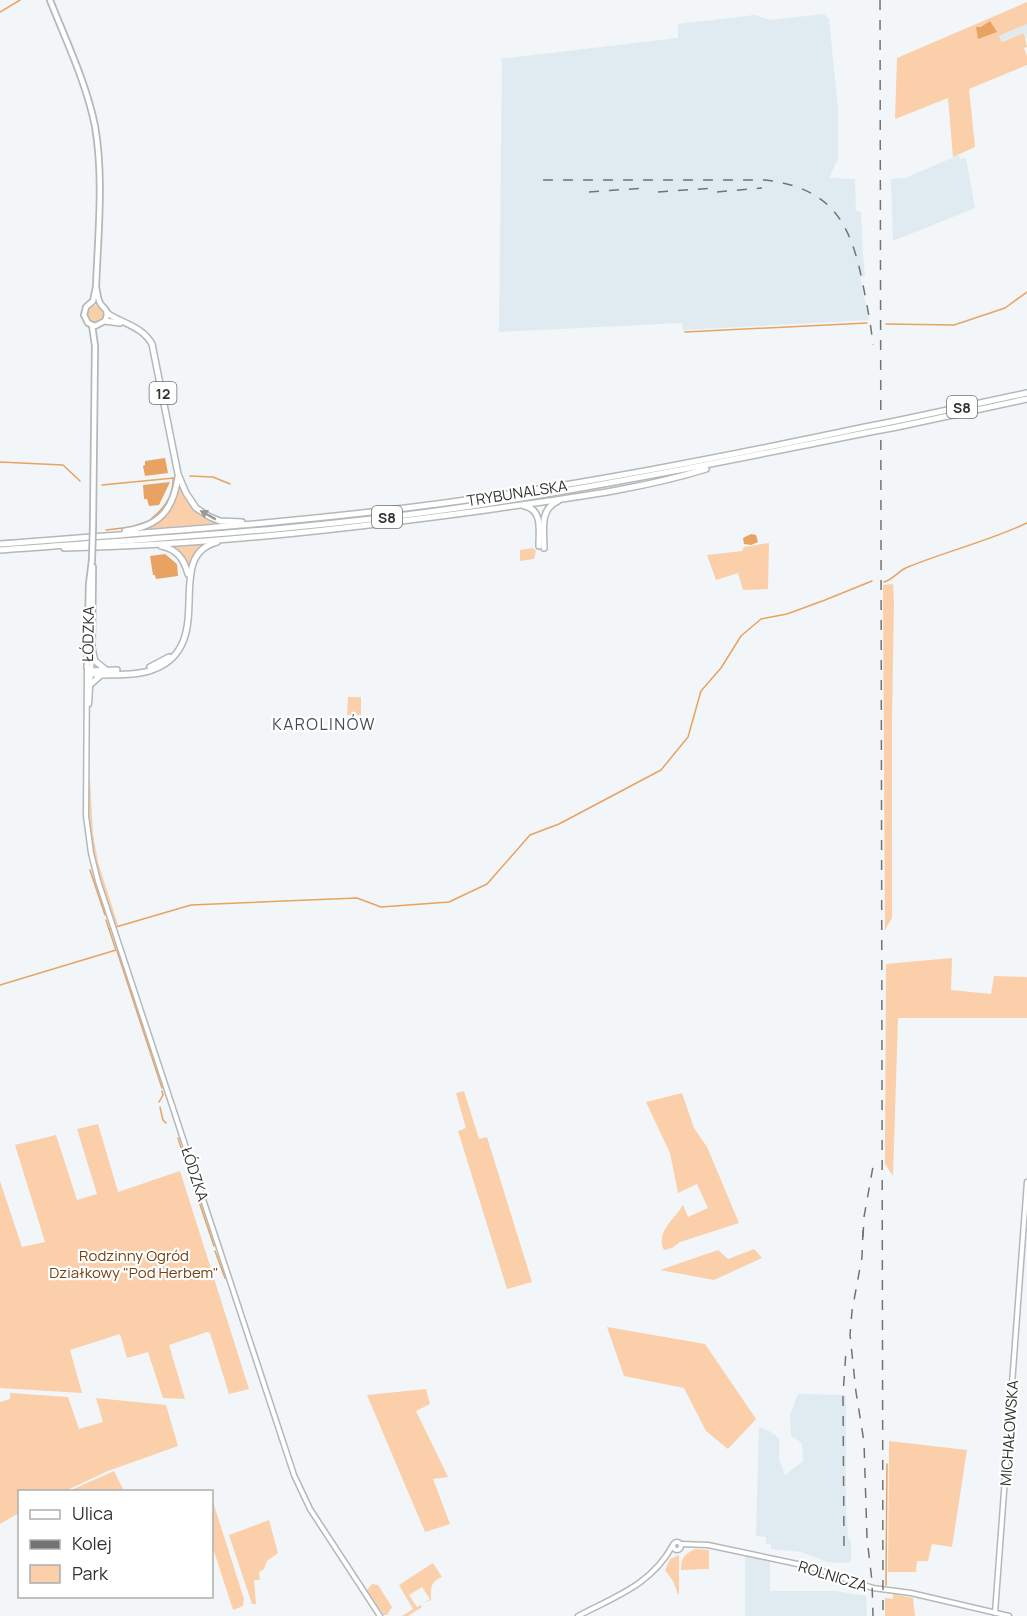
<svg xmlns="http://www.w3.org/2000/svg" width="1027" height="1616" font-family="Manrope,sans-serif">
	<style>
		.built { fill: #dfebf0 }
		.green { fill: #fbcfaa }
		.water { fill: #e8a261 }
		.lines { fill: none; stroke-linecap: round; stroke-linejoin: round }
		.stream { stroke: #e8a261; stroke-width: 1.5 }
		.tertiary-casing { stroke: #b4b8b9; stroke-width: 7 }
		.secondary-casing { stroke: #b4b8b9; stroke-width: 7 }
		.primary-casing { stroke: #b4b8b9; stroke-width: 8 }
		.motorway-casing { stroke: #b4b8b9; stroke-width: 8 }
		.tertiary { stroke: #fff; stroke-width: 4 }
		.secondary { stroke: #fff; stroke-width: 4 }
		.primary { stroke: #fff; stroke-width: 4.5 }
		.motorway { stroke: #fff; stroke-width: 5 }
		.rail { stroke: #717374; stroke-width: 1.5; stroke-dasharray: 10 10; stroke-linecap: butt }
		.primary-bridge-casing { stroke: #b4b8b9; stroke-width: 8; stroke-linecap: butt }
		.motorway-bridge-casing { stroke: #b4b8b9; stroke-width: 8; stroke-linecap: butt }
		.primary-bridge { stroke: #fff; stroke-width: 4.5 }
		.motorway-bridge { stroke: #fff; stroke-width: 5 }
		.oneway { fill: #989999 }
		.labels { text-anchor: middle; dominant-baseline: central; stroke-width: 4.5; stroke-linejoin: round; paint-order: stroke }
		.shield { fill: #fff; stroke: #6f7070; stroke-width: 1.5 }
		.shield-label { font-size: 14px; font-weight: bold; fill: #313333 }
		.street-label { font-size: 15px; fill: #313333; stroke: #fff }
		.park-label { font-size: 15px; fill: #724313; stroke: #fff }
		.neighbourhood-label { font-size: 16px; letter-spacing: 1.5px; fill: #484b4d; stroke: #fff }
	</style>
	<rect width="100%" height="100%" fill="#f2f6f8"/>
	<g class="built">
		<polygon points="824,14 829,19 838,110 838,159 829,178 855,179 856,211 861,212 863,256 865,276 860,277 869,320 683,330 682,323 499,332 502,61 499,59 678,38 678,24 755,15 770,20"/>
		<polygon points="1027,24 1027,40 1024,33 1001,42 999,36"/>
		<polygon points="959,155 960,159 966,158 975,208 893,241 891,179 905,178"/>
		<polygon points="798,1394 846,1395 846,1504 848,1539 851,1540 851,1561 847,1563 827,1562 801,1552 771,1549 771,1544 766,1544 766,1537 756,1536 759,1427 769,1431 779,1438 779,1459 785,1475 803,1461 802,1443 791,1436 790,1415"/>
		<polygon points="745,1556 770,1562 770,1591 836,1591 866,1596 867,1616 745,1616"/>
	</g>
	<g class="green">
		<polygon points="1027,2 1027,24 999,36 1002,42 1024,33 1027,47 1024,48 1027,56 1027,65 969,89 975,147 953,157 948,98 895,119 897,58"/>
		<circle cx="95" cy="314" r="9"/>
		<path d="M180 484C189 508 199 512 220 523L149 529 168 512 174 502Z"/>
		<polygon points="205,543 195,554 189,567 181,554 170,546"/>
		<polygon points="769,543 768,589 743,590 738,573 716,580 707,555 742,551 744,547"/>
		<polygon points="533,548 536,551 534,559 520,561 520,550"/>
		<polygon points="893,584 894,601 892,719 892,918 885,930 883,585"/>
		<polygon points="348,697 361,697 361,715 347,715"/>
		<path d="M90 779 93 834 98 862 118 925 116 926C100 878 83 831 90 779Z"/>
		<polygon points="952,958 951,990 991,994 994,976 1027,977 1027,1018 898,1018 893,1176 885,1164 886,964"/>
		<polygon points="464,1091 479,1139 487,1137 532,1282 507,1289 458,1131 466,1128 456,1093"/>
		<path d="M682 1093 694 1128 707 1147 739 1223 680 1242 672 1248 664 1250C655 1232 675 1219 683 1205L688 1217 708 1208 697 1184 678 1193 670 1153 646 1102Z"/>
		<polygon points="98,1124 118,1192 180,1171 249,1389 229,1394 210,1333 207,1332 169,1345 185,1399 163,1398 148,1352 127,1358 120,1334 70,1350 82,1393 0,1388 0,1181 22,1247 45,1242 15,1145 56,1135 77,1200 97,1194 77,1129"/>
		<polygon points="754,1249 762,1258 714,1280 660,1270 718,1250 728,1259"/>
		<polygon points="607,1327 705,1344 756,1419 728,1449 706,1431 684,1388 624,1376"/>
		<polygon points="426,1389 430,1404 416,1411 448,1477 433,1479 450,1524 425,1532 367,1395"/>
		<polygon points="10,1393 68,1397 79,1429 103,1422 96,1398 166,1405 178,1446 108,1471 65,1491 20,1492 19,1513 0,1524 0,1402 10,1399"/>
		<polygon points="889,1441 967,1450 952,1547 932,1544 928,1561 917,1561 916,1572 888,1572"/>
		<polygon points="114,1471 124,1491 69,1491"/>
		<polygon points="212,1499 244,1599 243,1606 233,1610 212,1545"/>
		<polygon points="269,1520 278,1553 267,1561 264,1569 259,1572 260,1580 254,1580 256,1604 252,1604 229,1535"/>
		<path d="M695 1549 709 1550V1569L681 1570C681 1557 684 1555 695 1549Z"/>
		<polygon points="679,1555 679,1594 678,1594 673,1581 665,1570 670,1559"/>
		<path d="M433 1563 442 1577C430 1581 431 1589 431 1600L424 1603 430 1599 422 1587 409 1595 417 1607 421 1605 422 1607 408 1616H402L413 1609 399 1585Z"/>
		<polygon points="372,1584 378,1585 392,1607 387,1615 384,1615 367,1590"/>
		<polygon points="893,1594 913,1598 915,1616 885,1616 885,1598 893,1599"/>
	</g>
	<g class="water">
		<polygon points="990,21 997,32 978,39 976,27 981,27"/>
		<polygon points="165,458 168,473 145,476 143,466 145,465 145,461"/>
		<polygon points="170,482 159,505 149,506 147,499 144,499 143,485"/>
		<polygon points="751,534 756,535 758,542 751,545 744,544 743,538"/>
		<polygon points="165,554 177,564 178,576 156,579 155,575 153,575 150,556"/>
	</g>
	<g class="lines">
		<g class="stream">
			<polyline points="0,12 20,0"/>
			<polyline points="886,324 954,325 1005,308 1027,292"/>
			<polyline points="685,332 867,323"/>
			<polyline points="0,462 63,465 80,481"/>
			<polyline points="190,476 213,477 230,484"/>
			<polyline points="102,485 174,478"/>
			<path d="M152 518C165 508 174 495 173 478"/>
			<polyline points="106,530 131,527 146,522"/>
			<path d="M884 582C893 580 899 570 908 567 947 551 989 541 1027 523"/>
			<polyline points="90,870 105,915"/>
			<polyline points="109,929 191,905 357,898 381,907 449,902 487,884 530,835 559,824 661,770 688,737 701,691 721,668 741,636 761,619 787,614 825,600 872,581"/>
			<polyline points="117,951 162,1088"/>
			<polyline points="0,985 116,950 106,920"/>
			<polyline points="159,1102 163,1095 162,1091"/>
			<polyline points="160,1107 163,1120 166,1123"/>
			<polyline points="178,1138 188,1169"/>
			<polyline points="190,1175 214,1246"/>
			<polyline points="215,1251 225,1278"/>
			<polyline points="886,1585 887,1464"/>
		</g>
		<g class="tertiary-casing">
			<g id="tertiary">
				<circle cx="677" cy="1546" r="4"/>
				<polyline points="681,1544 708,1545 807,1566 873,1588 911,1593 1009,1616"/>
				<polyline points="995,1613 1027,1182"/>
				<path d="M578 1616C616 1596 651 1585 673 1545"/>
			</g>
		</g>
		<g class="secondary-casing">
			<g id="secondary">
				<polyline points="87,668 86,816 91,853 98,881 294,1475 310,1509 380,1616"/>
				<polyline points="89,704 92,655"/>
			</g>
		</g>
		<g class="primary-casing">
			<g id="primary">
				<path d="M50 0C66 41 86 82 95 126 104 178 98 234 96 287L93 301 86 307 84 315 88 323 95 326 105 321C110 309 105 311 100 303 98 300 97 291 96 287"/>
				<polyline points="92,325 95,346 93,525"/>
				<polyline points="92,648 93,567"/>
				<polyline points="87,667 89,584 92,560"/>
			</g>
		</g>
		<g class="motorway-casing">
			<g id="motorway">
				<path d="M107 313C123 324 142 326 152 344L178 474 186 493 196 508 210 517 220 521 242 522"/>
				<polyline points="105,321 120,323"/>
				<polyline points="896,421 1027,393"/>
				<polyline points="897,427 1027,399"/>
				<path d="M524 506C543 509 539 531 539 546"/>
				<path d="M125 531C159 526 173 511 178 477"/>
				<path d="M0 544C146 533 292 523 437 504 581 485 723 457 865 427"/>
				<path d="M161 546C177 549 184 559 188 574"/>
				<path d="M64 548C205 545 347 529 486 510 559 499 635 491 706 469"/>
				<path d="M544 548C544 531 539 509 558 501"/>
				<path d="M0 550C159 538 320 529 478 505 608 485 737 459 865 433"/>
				<polyline points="92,648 95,661 105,669"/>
				<path d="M87 667 91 673 97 675C114 674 136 676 152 670 220 646 161 556 217 542"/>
				<polyline points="150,667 169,657"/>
				<polyline points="88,671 117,670"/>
				<polyline points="91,684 101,675"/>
			</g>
		</g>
		<use href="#tertiary" class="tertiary"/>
		<use href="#secondary" class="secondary"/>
		<use href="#primary" class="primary"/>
		<use href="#motorway" class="motorway"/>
		<g class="rail">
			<polyline points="880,0 883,1616"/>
			<path d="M543 180H765C833 188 851 224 863 285 867 305 871 325 873 345"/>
			<polyline points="589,192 645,188"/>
			<polyline points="658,192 714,188"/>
			<polyline points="717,192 762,188"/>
			<polyline points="863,1230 862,1257 852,1311 850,1335 856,1392 864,1442 867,1538 872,1581 873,1616"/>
			<polyline points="863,1237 864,1217 874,1161"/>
			<polyline points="844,1546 843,1395 846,1351"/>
		</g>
		<g class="primary-bridge-casing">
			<polyline id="primary-bridge" points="92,560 93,525"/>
		</g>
		<g class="motorway-bridge-casing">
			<g id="motorway-bridge">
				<polyline points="865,427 896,421"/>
				<polyline points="865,433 897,427"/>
			</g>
		</g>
		<use href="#primary-bridge" class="primary-bridge"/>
		<use href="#motorway-bridge" class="motorway-bridge"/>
	</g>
	<defs><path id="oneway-solid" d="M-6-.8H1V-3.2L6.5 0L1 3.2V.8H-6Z" transform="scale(1.5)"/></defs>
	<use class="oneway" href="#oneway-solid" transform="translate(208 515) rotate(-151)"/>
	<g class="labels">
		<g class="shield">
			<rect x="149.5" y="382" width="27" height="22" rx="4.5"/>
			<rect x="947" y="396" width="30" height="22" rx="4.5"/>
			<rect x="372" y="506" width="30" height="22" rx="4.5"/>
		</g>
		<g class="shield-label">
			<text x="163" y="393">12</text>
			<text x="962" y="407">S8</text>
			<text x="387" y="517">S8</text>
		</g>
		<g class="street-label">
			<text transform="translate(517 493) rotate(-9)">TRYBUNALSKA</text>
			<text transform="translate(88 634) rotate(-89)">ŁÓDZKA</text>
			<text transform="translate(195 1174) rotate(72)">ŁÓDZKA</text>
			<text transform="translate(1009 1433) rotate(-86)">MICHAŁOWSKA</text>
			<text transform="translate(833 1576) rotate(17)">ROLNICZA</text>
		</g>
		<g class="park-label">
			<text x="134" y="1255">Rodzinny Ogród<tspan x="134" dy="17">Działkowy "Pod Herbem"</tspan></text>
		</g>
		<g class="neighbourhood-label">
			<text x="324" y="724">KAROLINÓW</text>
		</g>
	</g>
	<rect x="18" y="1490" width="195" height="108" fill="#ffffff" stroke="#adadad" stroke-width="1.5"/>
	<rect x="30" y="1510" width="30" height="9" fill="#ffffff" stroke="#adadad" stroke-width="1.5"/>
	<text x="72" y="1520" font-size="18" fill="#313333">Ulica</text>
	<rect x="30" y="1540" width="30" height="9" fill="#717374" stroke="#adadad" stroke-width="1.5"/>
	<text x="72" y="1550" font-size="18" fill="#313333">Kolej</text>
	<rect x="30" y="1565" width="30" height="18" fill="#fbcfaa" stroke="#adadad" stroke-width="1.5"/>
	<text x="72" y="1580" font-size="18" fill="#313333">Park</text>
</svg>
